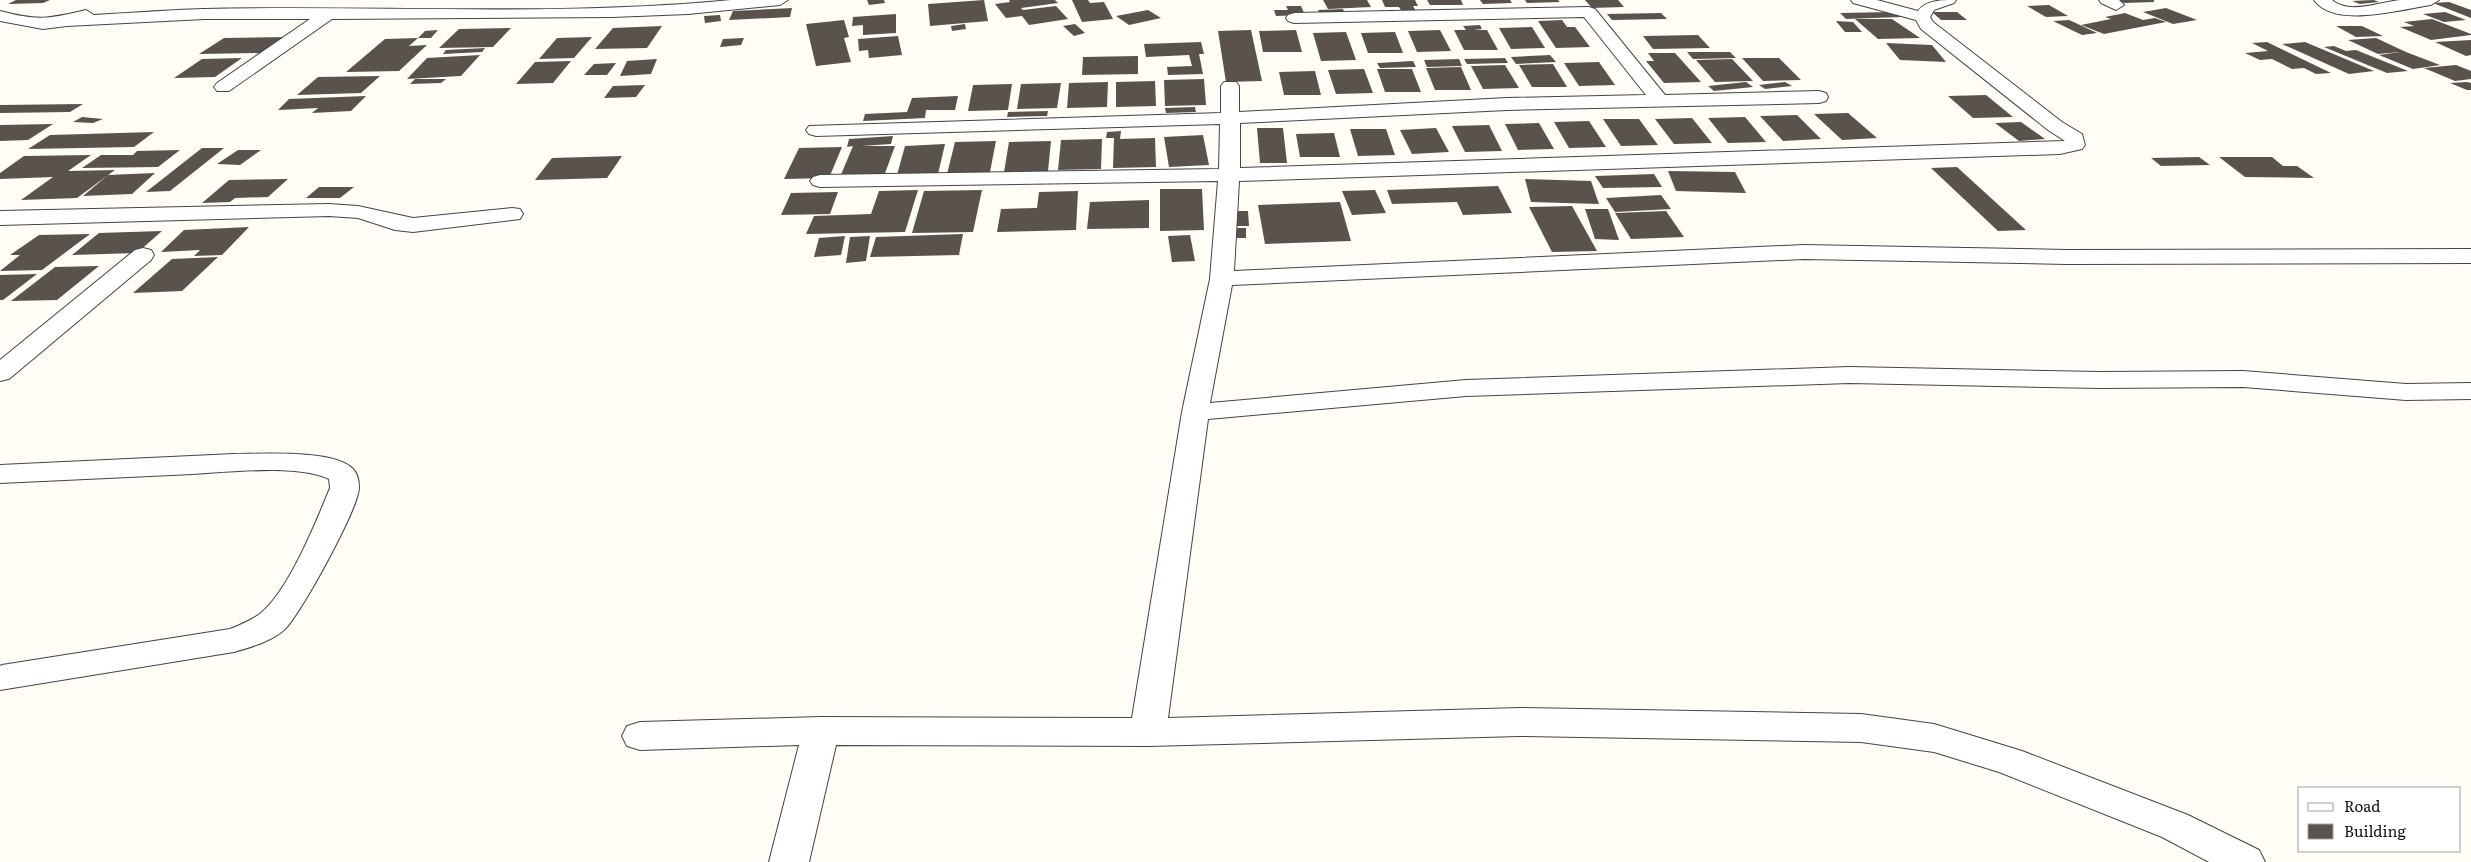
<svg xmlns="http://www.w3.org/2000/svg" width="2471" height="862" font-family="Literata,serif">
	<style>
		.building { fill: #5a524d }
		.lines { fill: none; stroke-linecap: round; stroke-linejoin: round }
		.minor-casing { stroke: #444; stroke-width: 2 }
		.minor { fill: #fff; fill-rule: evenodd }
	</style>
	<rect width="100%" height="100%" fill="#fffdf5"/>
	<g class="building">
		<polygon points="16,0 50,0 43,3 8,4"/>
		<polygon points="867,0 884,0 885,3 869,5"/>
		<polygon points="984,0 988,21 930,26 928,4"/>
		<polygon points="1009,0 1055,0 1058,3 1021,8 1023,10 1056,6 1068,19 1029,25 1022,16 1006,18 995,4 1010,2"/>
		<polygon points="1072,0 1088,0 1090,3 1104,2 1113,19 1082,22"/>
		<polygon points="1323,0 1367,0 1371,7 1328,9"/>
		<polygon points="1382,0 1415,0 1418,6 1413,6 1416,11 1402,12 1399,7 1385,7"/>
		<polygon points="1427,0 1461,0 1463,5 1430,5"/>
		<polygon points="1480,0 1510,0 1512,3 1483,4"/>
		<polygon points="1525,0 1558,0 1560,2 1527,3"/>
		<polygon points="1585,0 1618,0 1624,7 1592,8"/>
		<polygon points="2119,0 2154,0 2154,2 2124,3"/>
		<polygon points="2374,0 2379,2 2360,4 2352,1"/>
		<polygon points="2449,2 2471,10 2471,18 2433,3"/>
		<polygon points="2049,5 2068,16 2046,17 2027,6"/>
		<polygon points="1286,6 1301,6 1305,15 1276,16 1274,10 1288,10"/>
		<polygon points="792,8 790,17 729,20 733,11"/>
		<polygon points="2166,8 2197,20 2173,24 2143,12"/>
		<polygon points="1343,9 1345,14 1320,15 1318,10"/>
		<polygon points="1148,10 1161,18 1129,25 1116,16"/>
		<polygon points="1894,12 1901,17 1846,19 1840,13"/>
		<polygon points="1932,12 1957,12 1967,20 1941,20"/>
		<polygon points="2445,12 2466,20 2444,22 2423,14"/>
		<polygon points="1661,13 1667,19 1612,20 1607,14"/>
		<polygon points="2125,13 2143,20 2155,18 2166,22 2104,34 2081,25 2111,19 2105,17"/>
		<polygon points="896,14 896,33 863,35 863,25 852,26 853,17"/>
		<polygon points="720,15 721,21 705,23 704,16"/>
		<polygon points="1855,19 1892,19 1920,38 1878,39"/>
		<polygon points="2432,19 2471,34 2471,35 2431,40 2400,27 2414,26 2404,22"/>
		<polygon points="844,20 849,37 844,38 851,62 816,66 806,24"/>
		<polygon points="1562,20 1567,27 1575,27 1590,47 1556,48 1538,21"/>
		<polygon points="2069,20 2080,25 2097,33 2082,35 2053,21"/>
		<polygon points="1836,21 1853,22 1862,32 1845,32"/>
		<polygon points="965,24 966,29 952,31 951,26"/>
		<polygon points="1075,24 1085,33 1074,36 1063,26"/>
		<polygon points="1480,25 1482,29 1474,30 1487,30 1498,50 1464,50 1454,30 1466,30 1463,26"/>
		<polygon points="662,26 647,48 595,49 613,28"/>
		<polygon points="2336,26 2362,26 2383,36 2356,37"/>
		<polygon points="1532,27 1545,48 1511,49 1499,28"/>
		<polygon points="511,28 493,47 439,48 459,29"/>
		<polygon points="438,30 431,38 418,38 409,46 427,45 399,71 346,72 385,39 418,38 425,31"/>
		<polygon points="1251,30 1262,81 1226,82 1218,31"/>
		<polygon points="1296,30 1302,52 1263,52 1259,31"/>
		<polygon points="1440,30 1451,51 1417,52 1408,31"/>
		<polygon points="1346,32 1356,60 1321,61 1313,33"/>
		<polygon points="1395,32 1403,53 1368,53 1361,33"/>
		<polygon points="1698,35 1710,48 1653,49 1643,36"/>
		<polygon points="898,36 902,55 869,58 868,50 859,51 858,39"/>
		<polygon points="286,37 264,53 199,54 224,38"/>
		<polygon points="592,37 574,58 539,59 557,38"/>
		<polygon points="744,38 741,45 720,47 723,39"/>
		<polygon points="2376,38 2406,52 2440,65 2413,69 2379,55 2400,52 2378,54 2348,40"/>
		<polygon points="2471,40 2471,55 2466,56 2435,42"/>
		<polygon points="1201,42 1204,54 1199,54 1203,74 1168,75 1167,67 1192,66 1189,55 1146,57 1144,44"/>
		<polygon points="2267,42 2331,73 2316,74 2304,68 2292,69 2272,59 2260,60 2245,53 2268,51 2252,43"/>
		<polygon points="2305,42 2374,71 2349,74 2282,44"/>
		<polygon points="1886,43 1932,45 1946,62 1900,60"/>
		<polygon points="2334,46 2346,51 2356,50 2408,71 2387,73 2324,47"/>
		<polygon points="485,48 482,52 443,54 446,50"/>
		<polygon points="1687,52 1730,52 1736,58 1693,59"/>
		<polygon points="1648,53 1675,53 1701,82 1664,83 1646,61 1654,61"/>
		<polygon points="480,55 461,76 407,79 427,58"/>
		<polygon points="1550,55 1556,62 1516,64 1511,57"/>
		<polygon points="1138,56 1138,74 1082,75 1083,57"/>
		<polygon points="242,58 215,77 174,78 202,59"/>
		<polygon points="1505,58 1508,63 1467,64 1464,59"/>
		<polygon points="1742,58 1779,58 1801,80 1763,81"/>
		<polygon points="657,59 651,74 620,76 627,61"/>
		<polygon points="1459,59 1462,66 1427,67 1424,60"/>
		<polygon points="1732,59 1753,81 1715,82 1696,60"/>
		<polygon points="571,61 553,83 516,84 535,62"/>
		<polygon points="1413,61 1416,67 1380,68 1377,63"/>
		<polygon points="1599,62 1615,85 1579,86 1564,63"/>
		<polygon points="616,63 607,75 584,75 594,64"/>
		<polygon points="1553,64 1567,87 1532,87 1519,65"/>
		<polygon points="1505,65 1519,88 1483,89 1471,66"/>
		<polygon points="2456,65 2471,71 2471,79 2455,81 2424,68"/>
		<polygon points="1461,67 1471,90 1435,90 1426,68"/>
		<polygon points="1364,69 1373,93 1336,94 1328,70"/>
		<polygon points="1377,69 1412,69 1421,92 1385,92"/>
		<polygon points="1315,71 1321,95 1284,95 1279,72"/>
		<polygon points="380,76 361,93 297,95 318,77"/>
		<polygon points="415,79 446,79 441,83 410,84"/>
		<polygon points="1204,79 1206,105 1165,106 1164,80"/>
		<polygon points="1155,81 1156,106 1116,107 1116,82"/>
		<polygon points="1108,82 1107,107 1067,108 1069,83"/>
		<polygon points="1746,82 1753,87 1714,91 1708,86"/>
		<polygon points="1785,82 1792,86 1765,89 1759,85"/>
		<polygon points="2467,82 2471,83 2471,90 2467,90 2450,83"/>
		<polygon points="1061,83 1057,108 1017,109 1021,84"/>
		<polygon points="1012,84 1008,110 968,111 973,85"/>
		<polygon points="645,85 636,97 604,98 613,86"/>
		<polygon points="1986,95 2013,117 1973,118 1948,96"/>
		<polygon points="366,96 351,111 312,113 318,108 278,110 289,99"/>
		<polygon points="958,96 955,110 926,110 925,118 863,121 865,114 907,112 912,98"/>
		<polygon points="83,104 70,112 0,113 0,105"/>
		<polygon points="1195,107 1196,112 1166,113 1165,108"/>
		<polygon points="1048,111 1047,116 1007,117 1008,112"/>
		<polygon points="1848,113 1877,138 1842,140 1814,114"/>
		<polygon points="1797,115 1821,139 1783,141 1760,116"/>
		<polygon points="82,117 103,119 93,123 73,122"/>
		<polygon points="1745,117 1766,142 1728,143 1708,118"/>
		<polygon points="1692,118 1712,143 1674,144 1655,119"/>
		<polygon points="1603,119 1639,119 1658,145 1621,146"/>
		<polygon points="1589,121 1606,147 1569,148 1554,122"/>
		<polygon points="2021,122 2045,139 2019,141 1995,123"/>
		<polygon points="1539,123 1554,149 1518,150 1505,124"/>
		<polygon points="53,124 28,140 0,141 0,125"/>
		<polygon points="1489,125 1502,151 1465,152 1452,126"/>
		<polygon points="1257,128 1283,128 1287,163 1260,163"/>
		<polygon points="1436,128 1449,152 1412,154 1400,130"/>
		<polygon points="1350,129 1386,129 1395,155 1358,156"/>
		<polygon points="1121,131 1120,139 1155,138 1156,167 1113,168 1114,138 1106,138 1107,132"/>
		<polygon points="154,132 134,147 28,149 50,135"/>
		<polygon points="1334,133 1340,157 1300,157 1296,134"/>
		<polygon points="1203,135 1209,165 1169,167 1164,137"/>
		<polygon points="893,136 891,144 862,146 895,146 884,176 840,177 853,146 847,147 849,139"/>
		<polygon points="1102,139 1101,169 1058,170 1061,140"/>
		<polygon points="996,141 990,172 947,174 955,142"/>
		<polygon points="1051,141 1048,171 1004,172 1009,142"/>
		<polygon points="945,144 938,174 897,175 905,146"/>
		<polygon points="842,147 829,178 784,179 799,148"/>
		<polygon points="202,148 224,148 170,191 146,192"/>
		<polygon points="180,150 158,167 82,168 101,155 133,155 137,151"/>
		<polygon points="238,150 261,150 240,165 217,164"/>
		<polygon points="91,155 68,171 115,170 77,198 21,200 53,177 0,179 0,173 24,156"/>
		<polygon points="622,156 607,178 535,180 552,158"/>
		<polygon points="2199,157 2210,165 2161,166 2151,158"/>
		<polygon points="2219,157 2272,157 2283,166 2297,166 2314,178 2245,177"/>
		<polygon points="1957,167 2026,230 1998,231 1931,168"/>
		<polygon points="1668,171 1735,172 1746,193 1676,191"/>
		<polygon points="155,173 132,194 83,196 108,175"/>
		<polygon points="1654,174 1662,187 1603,188 1595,176"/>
		<polygon points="288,179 268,197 235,198 230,202 202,203 229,180"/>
		<polygon points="1525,179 1591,181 1599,204 1531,202"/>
		<polygon points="1498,186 1512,213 1463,215 1457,202 1392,204 1387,190"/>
		<polygon points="319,187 354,187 340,198 306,198"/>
		<polygon points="1160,189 1202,189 1204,230 1160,231"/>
		<polygon points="918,190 905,232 806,234 814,216 871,214 879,191"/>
		<polygon points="982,190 973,232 912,233 924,191"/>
		<polygon points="1375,190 1386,213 1352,215 1342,191"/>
		<polygon points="1078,191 1076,230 997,232 1001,209 1037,208 1039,192"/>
		<polygon points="838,192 830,214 781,215 791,193"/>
		<polygon points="1661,195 1671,209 1615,212 1606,198"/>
		<polygon points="1149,200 1149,228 1087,229 1090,202"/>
		<polygon points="1340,202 1351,241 1265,244 1258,205"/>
		<polygon points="1572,206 1597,251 1552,252 1529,207"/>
		<polygon points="1585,209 1608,209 1619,240 1595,239"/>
		<polygon points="1231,211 1248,211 1249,226 1232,226"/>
		<polygon points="1666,211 1684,237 1631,239 1615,213"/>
		<polygon points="249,227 222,255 194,256 200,250 161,252 184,230"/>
		<rect x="1234" y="228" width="12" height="10"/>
		<polygon points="162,231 137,253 72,255 99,233"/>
		<polygon points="90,234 42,270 0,271 20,255 10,255 39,235"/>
		<polygon points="963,234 959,255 870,257 876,237"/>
		<polygon points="1190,235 1195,261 1172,262 1168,236"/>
		<polygon points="845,236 841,255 814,257 819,238"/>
		<polygon points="870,236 866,261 846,263 850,237"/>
		<polygon points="218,257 182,291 133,293 172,259"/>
		<polygon points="99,266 57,300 11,301 55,267"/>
		<polygon points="37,274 3,300 0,300 0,275"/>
	</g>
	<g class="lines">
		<g class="minor-casing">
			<g id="minor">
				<path d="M731 0H788L780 5 688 14 612 17 332 19 229 91H217L214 87 217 83 310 19H204L67 26 43 29 0 21V11C38 21 48 19 86 10L94 15C131 13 167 10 204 9 379 5 556 17 731 0Z"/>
				<path d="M1851 0H1877L1918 11C1926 0 1941 0 1956 0L1954 3 1934 10 1930 17 1933 22 2062 122 2082 134 2085 145 2082 149 2060 154 1239 181 1234 271 1804 245 2067 250 2471 249V263L2067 264 1804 259 1232 285 1210 403 1466 380 1849 367 2100 372 2243 371 2406 384 2471 383V399L2406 400 2243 387 2100 388 1849 383 1466 396 1208 419 1168 718 1520 708 1861 714 1934 724 2022 751 2188 815 2259 850 2265 862H2209L2162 837 1999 772 1934 752 1861 742 1520 736 1148 746 836 745 809 862H769L799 745 640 750 627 746 622 736 627 726 640 722 821 717 1132 718 1182 412 1210 279 1218 181 820 187 813 185 810 181 813 177 820 175 1219 169 1220 124 816 136 809 134 806 130 809 126 1221 113V86L1224 82H1236L1239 86V112L1507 98 1646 95 1584 17 1294 23 1288 21 1286 18 1288 15 1294 13 1589 7 1595 9 1665 95 1819 91 1826 93 1828 97 1826 101 1819 103 1507 110 1240 123V168L2065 141 2048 130 1921 29 1916 20 1853 3Z"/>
				<polygon points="2099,0 2119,0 2124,5 2116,10 2101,3"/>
				<path d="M2314 0H2332C2349 15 2380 2 2400 0 2413 0 2426 0 2439 0L2431 5C2401 9 2334 29 2314 0Z"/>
				<polygon points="329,204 358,206 413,218 512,208 520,209 523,214 520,219 512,220 413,232 395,230 358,218 329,216 0,225 0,211"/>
				<polygon points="143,248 151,250 154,255 151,260 9,379 0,381 0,360 135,250"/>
				<path d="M234 454C260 454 335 449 353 469 357 473 359 481 359 487 360 506 301 613 286 628 273 641 251 647 234 652L0 690V666L2 665 230 629C240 625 252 620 261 613 289 590 316 522 330 488L329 479C298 464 228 472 193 474 129 477 64 480 0 483V465Z"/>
			</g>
		</g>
		<use href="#minor" class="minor"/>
	</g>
	<rect x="2298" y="787" width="162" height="65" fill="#ffffff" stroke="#a0a0a0"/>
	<rect x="2308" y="803" width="25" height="8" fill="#ffffff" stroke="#a0a0a0"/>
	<text x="2344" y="812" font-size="15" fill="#111111">Road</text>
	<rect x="2308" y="824" width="25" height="15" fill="#5a524d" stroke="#a0a0a0"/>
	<text x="2344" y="837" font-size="15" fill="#111111">Building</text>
</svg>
